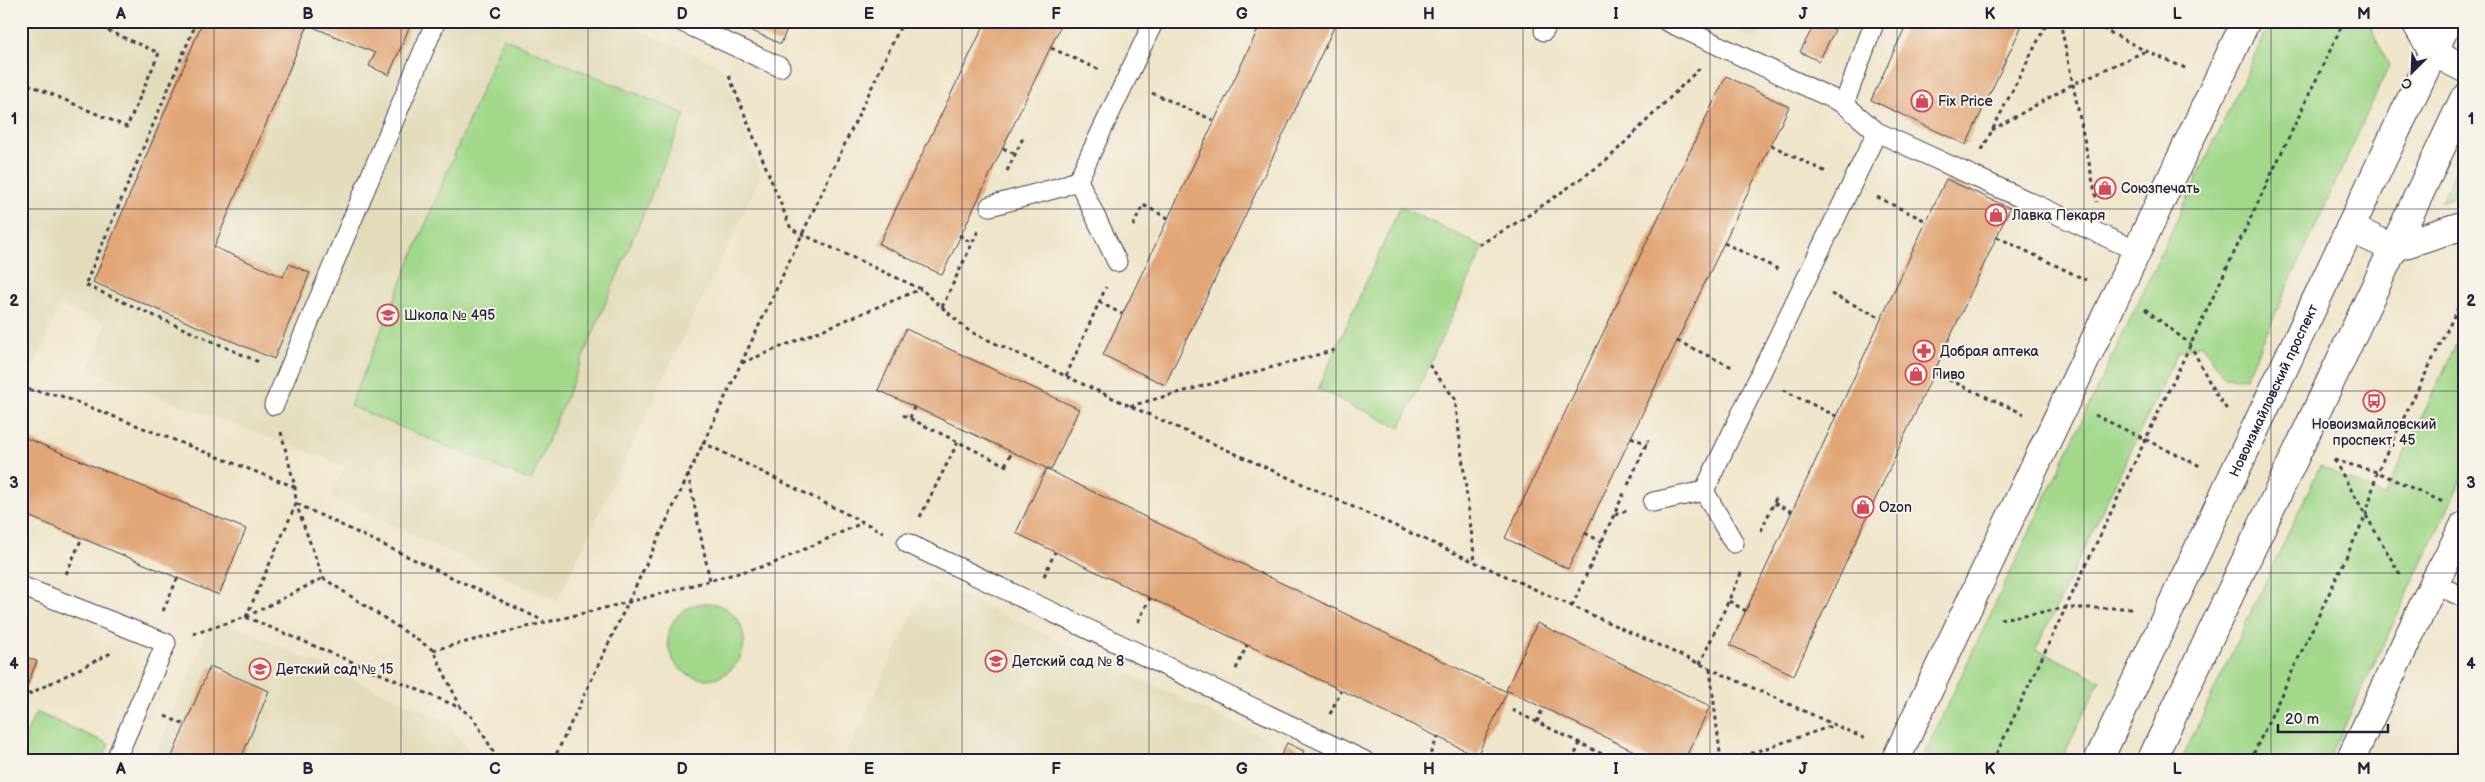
<svg xmlns="http://www.w3.org/2000/svg" width="2485" height="782" font-family="'Balsamiq Sans',sans-serif">
	<style>
		.built { fill: #e2dcba }
		.green { fill: #a1d88a; stroke: #627d62 }
		.building { fill: #e1a576 }
		.lines { fill: none; stroke-linecap: round; stroke-linejoin: round }
		.service-casing { stroke: #413f50; stroke-width: 21 }
		.minor-casing { stroke: #413f50; stroke-width: 30 }
		.tertiary-casing { stroke: #413f50; stroke-width: 30 }
		.path { stroke: #413f50; stroke-width: 3; stroke-dasharray: 4 4; stroke-linecap: butt }
		.service { stroke: #fff; stroke-width: 19 }
		.minor { stroke: #fff; stroke-width: 28 }
		.tertiary { stroke: #fff; stroke-width: 28 }
		.grid { fill: none; stroke: #22223b; stroke-width: 1; stroke-opacity: 0.55 }
		.labels { text-anchor: middle; dominant-baseline: central; stroke-width: 4; stroke-linejoin: round; paint-order: stroke }
		.poi-label { font-size: 14px; fill: #22223b; stroke: #f7f3e8; text-anchor: start }
		.street-label { font-size: 14px; fill: #22223b; stroke: #f7f3e8 }
		.neatline { fill: none; stroke: #22223b; stroke-width: 2 }
		.grid-label { font-size: 16px; text-anchor: middle; font-weight: bold; fill: #22223b }
	</style>
	<rect width="100%" height="100%" fill="#f7f3e8"/>
	<filter id="ink" filterUnits="userSpaceOnUse"><feTurbulence type="fractalNoise" baseFrequency=".02" numOctaves="2"/><feDisplacementMap in="SourceGraphic" scale="10" xChannelSelector="R" yChannelSelector="G"/><feConvolveMatrix kernelMatrix="1 2 1 2 8 2 1 2 1" color-interpolation-filters="sRGB"/></filter>
	<filter id="wash" filterUnits="userSpaceOnUse"><feTurbulence type="fractalNoise" baseFrequency=".0096" numOctaves="4" result="noise"/><feDisplacementMap in="SourceGraphic" scale="20" xChannelSelector="R" yChannelSelector="G"/><feGaussianBlur stdDeviation="1.12" result="paint"/><feColorMatrix in="noise" values="0 0 0 0 0 0 0 0 0 0 0 0 0 0 0 0 0 1.4 0 .05"/><feComposite in="paint" operator="in"/></filter>
	<g filter="url(#wash)">
		<rect width="100%" height="100%" fill="#efe5ca"/>
		<g class="built">
			<polygon points="21,21 620,21 722,67 761,176 557,601 331,497 345,466 89,370 106,324 59,305 28,382 21,379"/>
			<polygon points="1714,21 1766,21 1757,41"/>
			<polygon points="929,580 1274,742 1269,753 1284,761 843,761"/>
			<polygon points="213,617 445,720 477,761 153,761"/>
		</g>
		<g class="green">
			<polygon points="2271,21 2368,21 2389,66 2246,378 2224,377 2202,344 2178,352 2036,649 2100,680 2061,761 1921,761"/>
			<polygon points="503,38 685,114 531,481 350,406"/>
			<polygon points="2464,153 2464,193 2441,202"/>
			<polygon points="1400,207 1484,247 1400,428 1318,389"/>
			<polygon points="2464,328 2464,474 2328,761 2181,761 2320,466 2384,496"/>
			<circle cx="706" cy="641" r="38"/>
			<polygon points="36,712 109,744 102,761 21,761 21,745"/>
		</g>
		<g id="blocks">
			<g class="building">
				<polygon points="203,21 412,21 389,75 369,66 375,53 308,25 214,247 283,277 289,264 310,273 274,359 93,282"/>
				<polygon points="727,21 752,21 748,31"/>
				<polygon points="754,21 790,21 781,44 750,30"/>
				<polygon points="986,21 1063,21 942,275 879,244"/>
				<polygon points="1262,21 1337,21 1165,385 1103,355"/>
				<polygon points="1816,21 1835,30 1819,61 1800,52"/>
				<polygon points="1908,21 2024,21 1966,145 1871,100"/>
				<polygon points="1726,76 1789,107 1568,569 1505,538"/>
				<polygon points="1946,179 2010,208 1794,675 1730,645"/>
				<polygon points="906,329 1079,409 1051,470 878,390"/>
				<polygon points="21,436 246,529 219,595 21,513"/>
				<polygon points="1046,469 1507,692 1477,756 1016,533"/>
				<polygon points="1537,623 1710,706 1684,761 1655,761 1506,690"/>
				<polygon points="21,655 37,661 26,688 21,686"/>
				<polygon points="210,666 269,691 240,761 170,761"/>
				<polygon points="1287,743 1304,751 1299,761 1279,759"/>
			</g>
		</g>
	</g>
	<g filter="url(#ink)">
		<use href="#blocks" fill-opacity="0" stroke="#413f50" stroke-width="1"/>
		<g class="lines">
			<g class="service-casing">
				<g id="service">
					<polyline points="680,21 780,67"/>
					<polyline points="1666,21 1844,104 1877,132 2137,251"/>
					<polyline points="1544,31 1549,21"/>
					<polyline points="1844,104 1875,21"/>
					<polyline points="1078,180 1117,262"/>
					<polyline points="990,206 1061,187 1078,180 1154,21"/>
					<polyline points="274,405 436,21"/>
					<polyline points="1653,502 1704,491"/>
					<polyline points="907,543 1365,761"/>
					<polyline points="1734,543 1704,491 1877,132"/>
					<polyline points="2434,583 2464,598"/>
					<polyline points="21,586 166,643 115,761"/>
				</g>
			</g>
			<g class="minor-casing">
				<g id="minor">
					<polyline points="2415,21 2433,52 2464,68"/>
					<polyline points="2350,228 2393,248 2464,225"/>
					<polyline points="1895,761 2246,21"/>
					<polyline points="2350,761 2434,583 2464,526"/>
				</g>
			</g>
			<g class="tertiary-casing">
				<g id="tertiary">
					<path id="s1" d="M2098 761 2448 21"/>
					<polyline points="2151,761 2464,99"/>
				</g>
			</g>
			<g class="path">
				<polyline points="197,21 85,285 261,363"/>
				<polyline points="1252,21 1260,25"/>
				<polyline points="2060,21 2097,202"/>
				<polyline points="2088,21 2146,51 2185,68"/>
				<polyline points="1051,48 1100,70"/>
				<polyline points="729,76 791,229 921,289 969,331 1130,406 1868,740"/>
				<polyline points="21,81 127,127 159,53 86,21"/>
				<polyline points="1152,93 1213,120"/>
				<polyline points="1992,130 2073,84 2146,51"/>
				<polyline points="1771,145 1826,172"/>
				<polyline points="1003,148 1015,154"/>
				<polyline points="1982,150 2048,21"/>
				<polyline points="1007,171 1023,138"/>
				<polyline points="1877,197 1926,221"/>
				<polyline points="1133,226 1143,205 1168,218"/>
				<polyline points="959,235 972,243"/>
				<polyline points="1997,237 2086,280"/>
				<polyline points="1724,243 1780,270"/>
				<polyline points="1479,245 1526,217 1606,161 1700,68"/>
				<polyline points="1831,294 1882,318"/>
				<polyline points="1099,302 1122,314"/>
				<polyline points="942,307 978,231"/>
				<polyline points="2145,309 2190,344 2215,393 2228,411"/>
				<polyline points="1677,341 1732,367"/>
				<polyline points="742,363 921,289"/>
				<polyline points="1429,365 1455,399 1475,562"/>
				<polyline points="1934,373 2024,414"/>
				<polyline points="1066,376 1106,287"/>
				<polyline points="21,388 61,396 295,487"/>
				<polyline points="1783,390 1836,416"/>
				<polyline points="1130,406 1335,350"/>
				<polyline points="903,415 1009,467"/>
				<polyline points="2095,415 2200,466"/>
				<polyline points="910,418 914,407"/>
				<polyline points="281,432 295,487 296,504 323,578 433,650 461,708 474,719 499,761"/>
				<polyline points="1631,437 1647,444"/>
				<polyline points="702,442 883,532"/>
				<polyline points="2334,460 2401,576"/>
				<polyline points="2334,460 2377,472 2443,502"/>
				<polyline points="1005,465 1012,452"/>
				<polyline points="688,474 710,581"/>
				<polyline points="1628,485 1648,440"/>
				<polyline points="1774,503 1792,512"/>
				<polyline points="297,504 544,621"/>
				<polyline points="1615,515 1628,510"/>
				<polyline points="920,517 958,442"/>
				<polyline points="1761,531 1776,498"/>
				<polyline points="1585,533 1602,542"/>
				<polyline points="66,574 82,538"/>
				<polyline points="1044,576 1055,552"/>
				<polyline points="1729,601 1746,611"/>
				<polyline points="1572,606 1624,493"/>
				<polyline points="163,611 178,577"/>
				<polyline points="246,617 461,708"/>
				<polyline points="246,617 296,504"/>
				<polyline points="2000,619 2066,608 2132,608"/>
				<polyline points="1138,622 1150,598"/>
				<polyline points="193,634 246,617 323,578"/>
				<polyline points="433,650 629,602 772,564 862,523"/>
				<polyline points="1700,664 1742,571"/>
				<polyline points="1236,669 1247,645"/>
				<polyline points="1710,669 1721,761"/>
				<polyline points="21,698 111,653"/>
				<polyline points="1512,710 1580,743"/>
				<polyline points="1330,714 1341,690"/>
				<polyline points="165,716 185,725"/>
				<polyline points="1537,722 1543,707"/>
				<polyline points="553,761 903,21"/>
				<polyline points="1427,761 1438,737"/>
				<polyline points="1572,761 1580,743 1616,761"/>
				<polyline points="1636,761 1639,753"/>
				<polyline points="1728,761 1835,725"/>
				<polyline points="1993,761 2344,21"/>
				<polyline points="2250,761 2366,515 2377,472 2464,296"/>
			</g>
			<use href="#service" class="service"/>
			<use href="#minor" class="minor"/>
			<use href="#tertiary" class="tertiary"/>
		</g>
	</g>
	<path class="grid" d="M214 21V761M401 21V761M588 21V761M775 21V761M962 21V761M1149 21V761M1336 21V761M1523 21V761M1710 21V761M1897 21V761M2084 21V761M2271 21V761M21 209H2464M21 391H2464M21 573H2464"/>
	<defs>
		<g id="shop-ring" transform="scale(1.125)"><circle r="9.5" fill="#f7f3e8" stroke="#d1495b" stroke-width="1.5"/><path d="M-5-2.5h2.3a2.7 3.5 0 0 1 5.4 0H5L5.5 6h-11ZM-1.5-2.5h3a1.5 2.3 0 0 0-3 0Z" fill="#d1495b"/></g>
		<g id="school-ring" transform="scale(1.125)"><circle r="9.5" fill="#f7f3e8" stroke="#d1495b" stroke-width="1.5"/><path d="M0-5L7-2L0 1L-7-2ZM-4 1L0 2.5L4 1V4Q0 6-4 4Z" fill="#d1495b"/></g>
		<g id="pharmacy-ring" transform="scale(1.125)"><circle r="9.5" fill="#f7f3e8" stroke="#d1495b" stroke-width="1.5"/><path d="M-2-6h4v4h4v4h-4v4h-4v-4h-4v-4h4Z" fill="#d1495b"/></g>
		<g id="bus-ring" transform="scale(1.125)"><circle r="9.5" fill="#f7f3e8" stroke="#d1495b" stroke-width="1.5"/><path d="M-5-6H5V4H4V6H2V4H-2V6H-4V4H-5ZM-3.5-4V0h7V-4ZM-3.5 1.2v1.5H-2V1.2ZM2 1.2v1.5H3.5V1.2Z" fill="#d1495b"/></g>
	</defs>
	<g fill-rule="evenodd">
		<use href="#shop-ring" x="1922" y="101"/>
		<use href="#shop-ring" x="2105" y="188"/>
		<use href="#shop-ring" x="1996" y="215"/>
		<use href="#school-ring" x="388" y="315"/>
		<use href="#pharmacy-ring" x="1924" y="351"/>
		<use href="#shop-ring" x="1916" y="374"/>
		<use href="#bus-ring" x="2374" y="401"/>
		<use href="#shop-ring" x="1863" y="507"/>
		<use href="#school-ring" x="996" y="661"/>
		<use href="#school-ring" x="260" y="669"/>
	</g>
	<g class="labels">
		<g class="poi-label">
			<text x="1938" y="101">Fix Price</text>
			<text x="2121" y="188">Союзпечать</text>
			<text x="2012" y="215">Лавка Пекаря</text>
			<text x="404" y="315">Школа № 495</text>
			<text x="1940" y="351">Добрая аптека</text>
			<text x="1932" y="374">Пиво</text>
			<text x="2374" y="424" text-anchor="middle">Новоизмайловский<tspan x="2374" dy="16">проспект, 45</tspan></text>
			<text x="1879" y="507">Ozon</text>
			<text x="1012" y="661">Детский сад № 8</text>
			<text x="276" y="669">Детский сад № 15</text>
		</g>
		<g class="street-label">
			<text stroke="none"><textPath href="#s1" startOffset="410">Новоизмайловский проспект</textPath></text>
		</g>
	</g>
	<rect width="2485" height="782" fill="none" stroke="#f7f3e8" stroke-width="55"/>
	<g transform="translate(2412 72) rotate(204)" stroke="#f7f3e8" stroke-width="4" paint-order="stroke">
	<path d="M0-4L9 19L0 12L-9 19Z" fill="#22223b"/>
	<text y="-8" font-size="14" font-weight="bold" text-anchor="middle" fill="#22223b">С</text>
	</g>
	<path d="M2278 724v8h110v-8" fill="none" stroke="#22223b" stroke-width="2.5"/>
	<text x="2285" y="724" font-size="15" fill="#22223b" stroke="#f7f3e8" stroke-width="4" paint-order="stroke">20 m</text>
	<rect x="28" y="28" width="2430" height="726" class="neatline"/>
	<g class="grid-label">
		<text x="121" y="19">A</text>
		<text x="308" y="19">B</text>
		<text x="495" y="19">C</text>
		<text x="682" y="19">D</text>
		<text x="869" y="19">E</text>
		<text x="1056" y="19">F</text>
		<text x="1242" y="19">G</text>
		<text x="1429" y="19">H</text>
		<text x="1616" y="19">I</text>
		<text x="1803" y="19">J</text>
		<text x="1990" y="19">K</text>
		<text x="2177" y="19">L</text>
		<text x="2364" y="19">M</text>
		<text x="14" y="124">1</text>
		<text x="2471" y="124">1</text>
		<text x="14" y="306">2</text>
		<text x="2471" y="306">2</text>
		<text x="14" y="488">3</text>
		<text x="2471" y="488">3</text>
		<text x="14" y="669">4</text>
		<text x="2471" y="669">4</text>
		<text x="121" y="774">A</text>
		<text x="308" y="774">B</text>
		<text x="495" y="774">C</text>
		<text x="682" y="774">D</text>
		<text x="869" y="774">E</text>
		<text x="1056" y="774">F</text>
		<text x="1242" y="774">G</text>
		<text x="1429" y="774">H</text>
		<text x="1616" y="774">I</text>
		<text x="1803" y="774">J</text>
		<text x="1990" y="774">K</text>
		<text x="2177" y="774">L</text>
		<text x="2364" y="774">M</text>
	</g>
</svg>
